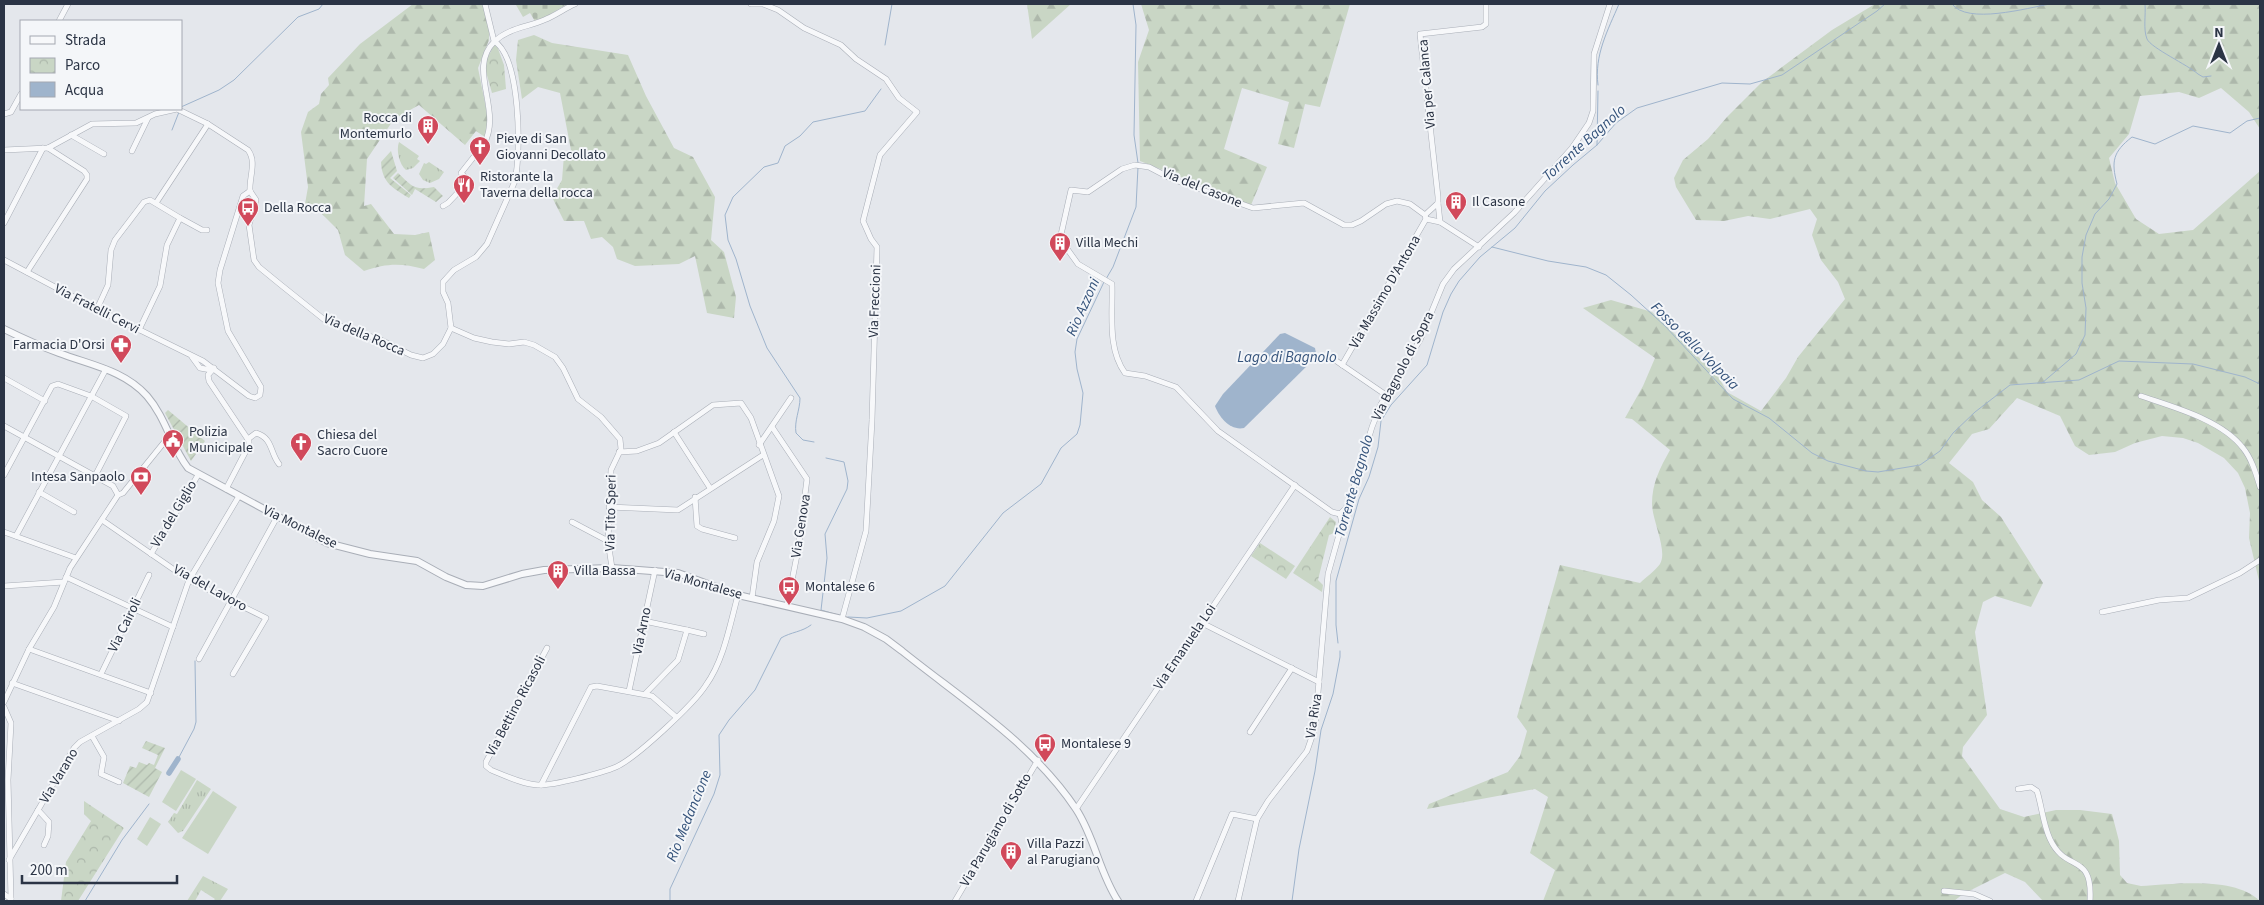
<svg xmlns="http://www.w3.org/2000/svg" width="2264" height="905" font-family="'Source Sans 3',sans-serif">
	<style>
		.grass { fill: url(#grass-tufts) }
		.forest { fill: url(#forest-firs) }
		.cemetery { fill: url(#cemetery-stones) }
		.park { fill: url(#park-crowns) }
		.garden { fill: url(#garden-furrows) }
		.pitch { fill: #c9d6c5 }
		.water { fill: #9fb4cc }
		.lines { fill: none; stroke-linecap: round; stroke-linejoin: round }
		.stream { stroke: #9fb4cc; stroke-width: 1 }
		.canal { stroke: #9fb4cc; stroke-width: 5.5 }
		.minor-casing { stroke: #a9aeb7; stroke-width: 6 }
		.tertiary-casing { stroke: #a9aeb7; stroke-width: 8 }
		.minor { stroke: #f7f8fa; stroke-width: 5 }
		.tertiary { stroke: #f7f8fa; stroke-width: 6 }
		.labels { text-anchor: middle; dominant-baseline: central; stroke-width: 4; stroke-linejoin: round; paint-order: stroke }
		.street-label { font-size: 14px; fill: #2b3445; stroke: #f4f6f9 }
		.poi-label { font-size: 14px; fill: #2b3445; stroke: #f4f6f9; text-anchor: start }
		.water-label { font-size: 15px; font-style: italic; fill: #34527a; stroke: #f4f6f9 }
	</style>
	<defs>
		<pattern id="grass-tufts" width="24" height="20" patternUnits="userSpaceOnUse" patternTransform="scale(1.25)"><rect width="24" height="20" fill="#c9d6c5"/><path d="M3 7l-1-3M5 7V3M7 7l1-3M15 17l-1-3M17 17v-4M19 17l1-3" fill="none" stroke="#adb8ab"/></pattern>
		<pattern id="forest-firs" width="22" height="20" patternUnits="userSpaceOnUse" patternTransform="scale(1.25)"><rect width="22" height="20" fill="#c9d6c5"/><path d="M5 1l3.5 6h-7zM16 11l3.5 6h-7z" fill="#adb8ab"/></pattern>
		<pattern id="cemetery-stones" width="16" height="16" patternUnits="userSpaceOnUse" patternTransform="scale(1.25)"><rect width="16" height="16" fill="#c9d6c5"/><path d="M2 7V4a2 2 0 0 1 4 0v3zM10 15v-3a2 2 0 0 1 4 0v3z" fill="#adb8ab"/></pattern>
		<pattern id="park-crowns" width="20" height="18" patternUnits="userSpaceOnUse" patternTransform="scale(1.25)"><rect width="20" height="18" fill="#c9d6c5"/><path d="M2 6a3 3 0 1 1 6 0M12 15a3 3 0 1 1 6 0" fill="none" stroke="#adb8ab"/></pattern>
		<pattern id="garden-furrows" width="10" height="10" patternUnits="userSpaceOnUse" patternTransform="scale(1.25)"><rect width="10" height="10" fill="#c9d6c5"/><path d="M-1 1l2-2M0 10L10 0M9 11l2-2" fill="none" stroke="#adb8ab"/></pattern>
	</defs>
	<rect width="100%" height="100%" fill="#e4e7ec"/>
	<g class="grass">
		<path d="M399 142 419 156 417 159 420 161 413 168 406 170C399 164 396 150 399 142Z"/>
		<polygon points="429,162 444,172 439,179 430,183 423,180 419,174 424,163 426,164"/>
		<polygon points="197,780 211,789 183,831 178,833 168,822 174,813 177,814"/>
		<polygon points="203,876 228,889 220,901 213,901 215,899 201,890 195,901 187,901"/>
	</g>
	<g class="forest">
		<path d="M413 4H483L489 29V40L478 68 488 118 485 137 476 131 465 145 419 105 394 119 367 159 364 206 371 204 394 234 415 235 429 232 435 260 424 269C401 263 387 263 364 271L345 255 338 230 318 210 305 204 308 187 301 132 308 112 319 104 321 94 329 85 328 78 360 44Z"/>
		<polygon points="1027,4 1071,4 1032,39"/>
		<polygon points="1141,4 1350,4 1320,107 1305,104 1294,148 1278,144 1289,102 1242,88 1224,149 1267,167 1251,205 1140,161 1138,62 1149,30"/>
		<path d="M1875 4H2260V129L2249 112 2221 88 2199 98 2179 92 2140 96 2129 134 2109 158 2115 183 2136 219 2159 234 2193 230 2260 171V585L2249 538 2250 513 2245 488 2238 473 2224 458 2198 443 2183 438 2162 436 2135 443 2115 452 2089 455 2075 446 2060 416 2017 398 1989 429 1972 434 1949 463 1973 482 1982 500 2001 517 2043 583 2031 607 1995 596 1983 602 1975 632 1987 715 1963 747 1962 756 2000 809 2024 817 2056 810H2080L2112 814 2119 841 2120 875 2127 883 2141 886C2174 884 2235 876 2260 901H2043L2025 882 2005 873 1963 894 1954 901H1543L1555 870 1530 853 1548 797 1535 789 1427 809 1429 804 1508 772 1520 756 1527 731 1517 717 1560 565 1640 583C1646 577 1655 571 1660 564 1668 551 1652 520 1652 504 1652 483 1660 468 1670 450L1632 419 1625 418 1643 386 1655 358 1583 308 1611 300 1652 312 1718 376 1727 392 1761 411 1786 378 1798 357 1845 299 1838 282 1821 260 1812 235 1817 219 1810 209 1770 219 1748 216 1724 221 1696 220 1676 187 1674 178 1683 160 1708 139 1727 117 1762 82 1832 30Z"/>
		<polygon points="534,35 552,43 628,55 646,96 674,148 693,157 715,197 711,240 724,252 736,297 734,318 707,313 695,256 679,264 635,266 617,259 613,247 602,237 591,239 584,221 564,221 552,197 562,180 564,155 571,150 560,93 538,87 522,99 516,60 518,40"/>
	</g>
	<polygon class="cemetery" points="518,4 567,4 536,23 530,13 523,17 516,5"/>
	<g class="park">
		<polygon points="494,45 497,46 504,65 506,89 492,93 484,65"/>
		<polygon points="1330,517 1336,522 1334,533 1329,535 1318,580 1323,585 1322,592 1293,573"/>
		<polygon points="1260,543 1295,566 1286,579 1251,556"/>
		<polygon points="84,801 124,828 78,901 61,901 66,862 91,821 84,814"/>
	</g>
	<g class="garden">
		<path d="M391 151 397 171 390 178 411 195 409 198C393 188 382 183 381 162Z"/>
		<path d="M398 173C412 186 414 191 434 187L443 196 436 202 415 189 412 195 393 178Z"/>
		<polygon points="168,410 205,441 191,461 165,413"/>
		<polygon points="146,741 165,748 155,768 162,772 149,797 123,783 130,766 136,768 139,762 147,765 149,763 154,765 158,755 142,748"/>
	</g>
	<g class="pitch">
		<polygon points="181,770 196,779 176,811 162,802"/>
		<polygon points="213,791 237,807 208,854 182,838"/>
		<polygon points="150,817 161,824 147,846 137,839"/>
	</g>
	<path class="water" d="M1285 333 1315 348 1316 353 1313 360 1244 428C1230 431 1219 417 1215 406L1223 394 1280 334Z"/>
	<g class="lines">
		<g class="stream">
			<polyline points="1133,4 1136,25 1134,135 1138,163"/>
			<path d="M1952 4C1967 25 2027 8 2050 4"/>
			<path d="M2145 4C2146 15 2143 29 2147 39 2151 48 2188 65 2198 74L2203 77 2211 76"/>
			<polyline points="885,45 892,4"/>
			<path d="M1598 85C1594 55 1608 30 1619 4"/>
			<polyline points="181,107 219,90 234,80 298,17 319,9 323,4"/>
			<polyline points="172,130 179,112"/>
			<polyline points="1597,145 1598,91"/>
			<polyline points="1492,247 1548,261 1586,267 1606,275 1631,295 1665,326 1733,399 1769,418 1812,453 1828,461 1866,471 1878,472 1920,465 1940,451 1953,433 1975,412 2010,385 2079,380 2119,361 2193,364 2245,377 2260,384"/>
			<polyline points="1106,279 1113,267 1136,207 1138,167"/>
			<path d="M2042 383 2076 354 2085 335 2086 308 2082 283V257L2086 235 2095 214 2109 199 2117 184C2111 161 2113 152 2132 137L2155 144 2193 126 2230 133 2247 121 2260 118"/>
			<path d="M814 442 803 440 796 433C794 421 800 410 800 398L767 348 750 306 736 259 728 240 725 215 733 197 764 167 778 163 785 146 800 136 813 122 865 111 881 89"/>
			<polyline points="826,458 844,462 848,481 847,489 825,534 827,558 821,610 838,615"/>
			<polyline points="848,617 867,618 901,611 945,586 1003,513 1041,484 1061,448 1077,434 1080,425 1083,393 1077,369 1075,352 1077,339 1104,282"/>
			<polyline points="1338,643 1336,625 1336,581 1359,499 1369,477 1378,447 1381,421 1391,405 1427,365 1443,312 1451,294 1459,281 1480,257 1515,228 1545,191 1573,165 1597,145 1616,123 1637,108 1722,83 1750,84 1782,75 1877,11 1885,4"/>
			<polyline points="178,759 194,729 196,722 195,661"/>
			<polyline points="85,901 122,840 149,804"/>
			<path d="M670 901V889L714 794 720 775 719 735 729 720 755 690 781 638C791 632 802 632 811 625"/>
			<polyline points="1292,901 1299,849 1315,771 1321,730 1333,694 1340,657 1340,651"/>
		</g>
		<polyline class="canal" points="169,773 178,759"/>
		<g class="minor-casing">
			<g id="minor">
				<polyline points="751,4 763,4 778,10 804,28 841,45 856,59 886,79 899,98 917,112 880,155 863,221 871,239 877,247 872,420 866,531 842,619"/>
				<polyline points="59,21 68,4"/>
				<polyline points="4,114 11,112 21,94"/>
				<polyline points="71,135 104,154"/>
				<path d="M484 144C503 110 466 68 495 41 509 28 528 27 544 20 555 16 565 8 575 4"/>
				<path d="M4 150 48 148 92 124 136 123 155 114 177 109 208 124 248 150C257 162 249 177 250 191"/>
				<polyline points="132,151 148,118"/>
				<path d="M250 191 256 200 249 225 254 260 259 267 281 285 326 321 381 340 411 355 423 358 433 354 443 344 451 328 448 303 443 292V282L454 270 476 257 487 244 515 181C521 152 521 58 494 41L485 4"/>
				<polyline points="156,203 208,124"/>
				<polyline points="1438,203 1440,222"/>
				<polyline points="443,206 448,203 466,184 466,178 461,173 480,149"/>
				<polyline points="1425,215 1438,203 1438,197 1420,34 1482,27 1486,24 1486,4"/>
				<polyline points="180,218 202,230 207,230"/>
				<polyline points="4,223 43,148"/>
				<polyline points="4,260 85,303 203,361 249,396 255,398 260,395 261,387 228,331 218,283 220,270 243,196 250,191"/>
				<polyline points="27,272 87,179 87,175 84,171 48,148"/>
				<polyline points="97,309 108,285 111,250 115,240 144,202 150,200 180,218 167,245 160,286 139,330"/>
				<polyline points="451,328 474,338 492,342 509,344 524,342 534,345 555,357 563,368 578,399 601,417 620,439 621,449 611,470 608,541 612,568"/>
				<polyline points="192,357 200,368 211,370"/>
				<polyline points="1332,358 1386,395"/>
				<polyline points="1342,365 1426,219"/>
				<polyline points="214,368 208,375 209,381 249,441 249,445 226,489"/>
				<polyline points="4,378 45,401"/>
				<path d="M2141 396C2173 407 2222 420 2243 448 2252 459 2256 474 2260 487"/>
				<polyline points="4,426 113,486 118,495"/>
				<polyline points="772,427 807,479 798,550 787,606"/>
				<polyline points="674,432 710,488"/>
				<path d="M248 439 256 433C273 438 270 453 279 464"/>
				<polyline points="759,445 791,398"/>
				<polyline points="619,452 637,451 659,443 713,405 741,403 751,418 779,496 774,521 757,562 752,598"/>
				<polyline points="4,475 52,386 58,384 91,396 126,416 95,476"/>
				<polyline points="39,492 74,512"/>
				<polyline points="695,497 697,526 702,529 735,538"/>
				<polyline points="609,507 678,510 763,455"/>
				<path d="M1340 514 1332 512 1218 431 1176 387 1145 376 1125 373C1107 348 1113 313 1112 284L1078 264 1060 239 1071 190 1088 192 1122 169 1135 165 1149 167 1172 179 1253 208 1304 203 1344 225H1352L1361 221 1386 204 1397 201 1410 204 1425 215 1426 219 1440 222 1479 247"/>
				<polyline points="1340,514 1346,508 1351,497 1372,427 1381,404 1420,340 1443,284 1454,269 1514,213 1572,148 1589,123 1593,111 1594,54 1610,4"/>
				<polyline points="102,520 189,580 266,618 233,674"/>
				<polyline points="572,522 608,541"/>
				<polyline points="4,532 76,558"/>
				<polyline points="16,536 106,369"/>
				<polyline points="151,554 198,475"/>
				<polyline points="66,577 173,627"/>
				<polyline points="4,586 64,582"/>
				<polyline points="2102,612 2159,600 2188,598 2240,573 2260,560"/>
				<polyline points="644,621 687,630 678,660 645,694"/>
				<polyline points="1202,623 1319,682"/>
				<polyline points="687,630 704,634"/>
				<path d="M547 648 486 762V766L491 770C506 776 522 784 538 785 552 786 602 773 616 767 636 758 694 704 706 685 724 660 730 624 738 595"/>
				<polyline points="29,649 151,693"/>
				<polyline points="199,659 277,517"/>
				<polyline points="101,674 149,575"/>
				<polyline points="12,683 119,721"/>
				<polyline points="629,691 655,570"/>
				<polyline points="4,702 29,649 54,607 70,568 118,495 123,493 170,435"/>
				<polyline points="4,707 11,723 8,780 11,899"/>
				<polyline points="1250,732 1292,668"/>
				<polyline points="92,736 104,757 101,774 119,782"/>
				<polyline points="541,785 591,687 597,686 652,696 676,717"/>
				<path d="M2018 789 2031 787 2037 791C2042 807 2043 824 2050 839 2066 874 2093 851 2090 901"/>
				<polyline points="1076,809 1295,485"/>
				<polyline points="38,810 49,822 48,836 44,845"/>
				<polyline points="9,860 74,748 80,742 139,709 147,702 189,580 239,496"/>
				<polyline points="1944,891 1974,894 1990,901"/>
				<polyline points="4,894 11,899"/>
				<polyline points="955,901 1038,760"/>
				<polyline points="1196,901 1232,814 1257,819"/>
				<polyline points="1238,901 1257,819 1268,801 1307,751 1315,728 1328,574 1342,524 1340,514"/>
			</g>
		</g>
		<g class="tertiary-casing">
			<path id="tertiary" d="M4 329C22 338 40 346 59 353 90 365 124 370 147 396 166 418 171 446 188 468L327 543 370 554 417 561 446 577 466 585 483 586 522 574 544 570 612 568 678 573 738 595 842 619 864 627 886 639 902 651C963 700 1032 743 1076 809 1095 838 1099 872 1118 901"/>
		</g>
		<use href="#minor" class="minor"/>
		<use href="#tertiary" class="tertiary"/>
	</g>
	<defs>
		<g id="building-pin" transform="scale(1.125)"><path d="M0 17L-7.5 6A9.5 9.5 0 1 1 7.5 6Z" fill="#d1495b" stroke="#f4f6f9"/><path d="M-4-6H4V6H1V3H-1V6H-4ZM-2.5-4.3h1.7v1.8h-1.7ZM.8-4.3h1.7v1.8H.8ZM-2.5-1h1.7V.8h-1.7ZM.8-1h1.7V.8H.8Z" fill="#fff"/></g>
		<g id="church-pin" transform="scale(1.125)"><path d="M0 17L-7.5 6A9.5 9.5 0 1 1 7.5 6Z" fill="#d1495b" stroke="#f4f6f9"/><path d="M-1.2-6h2.4v3.5h3.3v2.4h-3.3V6h-2.4V-.1h-3.3v-2.4h3.3Z" fill="#fff"/></g>
		<g id="restaurant-pin" transform="scale(1.125)"><path d="M0 17L-7.5 6A9.5 9.5 0 1 1 7.5 6Z" fill="#d1495b" stroke="#f4f6f9"/><path d="M-5-6h1v4h1v-4h1v4h1v-4h1v5L-1.5 .5V6h-2V.5L-5-1ZM5-6V6H3V1.5H1.5Q1.5-4 5-6Z" fill="#fff"/></g>
		<g id="bus-pin" transform="scale(1.125)"><path d="M0 17L-7.5 6A9.5 9.5 0 1 1 7.5 6Z" fill="#d1495b" stroke="#f4f6f9"/><path d="M-5-6H5V4H4V6H2V4H-2V6H-4V4H-5ZM-3.5-4V0h7V-4ZM-3.5 1.2v1.5H-2V1.2ZM2 1.2v1.5H3.5V1.2Z" fill="#fff"/></g>
		<g id="pharmacy-pin" transform="scale(1.125)"><path d="M0 17L-7.5 6A9.5 9.5 0 1 1 7.5 6Z" fill="#d1495b" stroke="#f4f6f9"/><path d="M-2-6h4v4h4v4h-4v4h-4v-4h-4v-4h4Z" fill="#fff"/></g>
		<g id="civic-pin" transform="scale(1.125)"><path d="M0 17L-7.5 6A9.5 9.5 0 1 1 7.5 6Z" fill="#d1495b" stroke="#f4f6f9"/><path d="M-.6-6.5H3V-4.5H.6V-3L4-1V1h2V6H-6V1h2V-1L-.6-3ZM-1.2 2.5V6h2.4V2.5Z" fill="#fff"/></g>
		<g id="bank-pin" transform="scale(1.125)"><path d="M0 17L-7.5 6A9.5 9.5 0 1 1 7.5 6Z" fill="#d1495b" stroke="#f4f6f9"/><path d="M-6-4H6V4H-6ZM0-2.3a2.3 2.3 0 1 0 0 4.6a2.3 2.3 0 1 0 0-4.6Z" fill="#fff"/></g>
	</defs>
	<g fill-rule="evenodd">
		<use href="#building-pin" x="428" y="126"/>
		<use href="#church-pin" x="480" y="147"/>
		<use href="#restaurant-pin" x="464" y="185"/>
		<use href="#building-pin" x="1456" y="202"/>
		<use href="#bus-pin" x="248" y="208"/>
		<use href="#building-pin" x="1060" y="243"/>
		<use href="#pharmacy-pin" x="121" y="345"/>
		<use href="#civic-pin" x="173" y="440"/>
		<use href="#church-pin" x="301" y="443"/>
		<use href="#bank-pin" x="141" y="477"/>
		<use href="#building-pin" x="558" y="571"/>
		<use href="#bus-pin" x="789" y="587"/>
		<use href="#bus-pin" x="1045" y="744"/>
		<use href="#building-pin" x="1011" y="852"/>
	</g>
	<g class="labels">
		<g class="street-label">
			<text transform="translate(1427 84) rotate(-95)">Via per Calanca</text>
			<text transform="translate(1202 188) rotate(22)">Via del Casone</text>
			<text transform="translate(1385 292) rotate(-60)">Via Massimo D'Antona</text>
			<text transform="translate(875 301) rotate(-88)">Via Freccioni</text>
			<text transform="translate(97 309) rotate(27)">Via Fratelli Cervi</text>
			<text transform="translate(364 335) rotate(23)">Via della Rocca</text>
			<text transform="translate(1403 366) rotate(-63)">Via Bagnolo di Sopra</text>
			<text transform="translate(611 513) rotate(-89)">Via Tito Speri</text>
			<text transform="translate(174 514) rotate(-59)">Via del Giglio</text>
			<text transform="translate(801 526) rotate(-81)">Via Genova</text>
			<text transform="translate(300 527) rotate(26)">Via Montalese</text>
			<text transform="translate(703 584) rotate(16)">Via Montalese</text>
			<text transform="translate(210 588) rotate(29)">Via del Lavoro</text>
			<text transform="translate(125 625) rotate(-64)">Via Cairoli</text>
			<text transform="translate(642 631) rotate(-78)">Via Arno</text>
			<text transform="translate(1185 647) rotate(-56)">Via Emanuela Loi</text>
			<text transform="translate(516 706) rotate(-62)">Via Bettino Ricasoli</text>
			<text transform="translate(1314 716) rotate(-81)">Via Riva</text>
			<text transform="translate(59 776) rotate(-59)">Via Varano</text>
			<text transform="translate(996 830) rotate(-60)">Via Parugiano di Sotto</text>
		</g>
		<g class="poi-label">
			<text x="412" y="118" text-anchor="end">Rocca di<tspan x="412" dy="16">Montemurlo</tspan></text>
			<text x="496" y="139">Pieve di San<tspan x="496" dy="16">Giovanni Decollato</tspan></text>
			<text x="480" y="177">Ristorante la<tspan x="480" dy="16">Taverna della rocca</tspan></text>
			<text x="1472" y="202">Il Casone</text>
			<text x="264" y="208">Della Rocca</text>
			<text x="1076" y="243">Villa Mechi</text>
			<text x="105" y="345" text-anchor="end">Farmacia D'Orsi</text>
			<text x="189" y="432">Polizia<tspan x="189" dy="16">Municipale</tspan></text>
			<text x="317" y="435">Chiesa del<tspan x="317" dy="16">Sacro Cuore</tspan></text>
			<text x="125" y="477" text-anchor="end">Intesa Sanpaolo</text>
			<text x="574" y="571">Villa Bassa</text>
			<text x="805" y="587">Montalese 6</text>
			<text x="1061" y="744">Montalese 9</text>
			<text x="1027" y="844">Villa Pazzi<tspan x="1027" dy="16">al Parugiano</tspan></text>
		</g>
		<g class="water-label">
			<text transform="translate(1584 143) rotate(-42)">Torrente Bagnolo</text>
			<text transform="translate(1083 307) rotate(-66)">Rio Azzoni</text>
			<text transform="translate(1695 346) rotate(45)">Fosso della Volpaia</text>
			<text x="1287" y="357">Lago di Bagnolo</text>
			<text transform="translate(1354 486) rotate(-74)">Torrente Bagnolo</text>
			<text transform="translate(689 816) rotate(-68)">Rio Medancione</text>
		</g>
	</g>
	<rect width="2264" height="905" fill="none" stroke="#2b3445" stroke-width="10"/>
	<rect x="20" y="20" width="162" height="90" fill="#f4f6f9" stroke="#a4a8b1"/>
	<rect x="30" y="36" width="25" height="8" fill="#f7f8fa" stroke="#a4a8b1"/>
	<text x="65" y="45" font-size="15" fill="#2b3445">Strada</text>
	<rect x="30" y="58" width="25" height="15" fill="url(#park-crowns)" stroke="#a4a8b1"/>
	<text x="65" y="70" font-size="15" fill="#2b3445">Parco</text>
	<rect x="30" y="82" width="25" height="15" fill="#9fb4cc" stroke="#a4a8b1"/>
	<text x="65" y="95" font-size="15" fill="#2b3445">Acqua</text>
	<g transform="translate(2219 45)" stroke="#f4f6f9" stroke-width="4" paint-order="stroke">
	<path d="M0-4L9 19L0 12L-9 19Z" fill="#2b3445"/>
	<text y="-8" font-size="14" font-weight="bold" text-anchor="middle" fill="#2b3445">N</text>
	</g>
	<path d="M22 875v8h155v-8" fill="none" stroke="#2b3445" stroke-width="2.5"/>
	<text x="30" y="875" font-size="15" fill="#2b3445" stroke="#f4f6f9" stroke-width="4" paint-order="stroke">200 m</text>
</svg>
